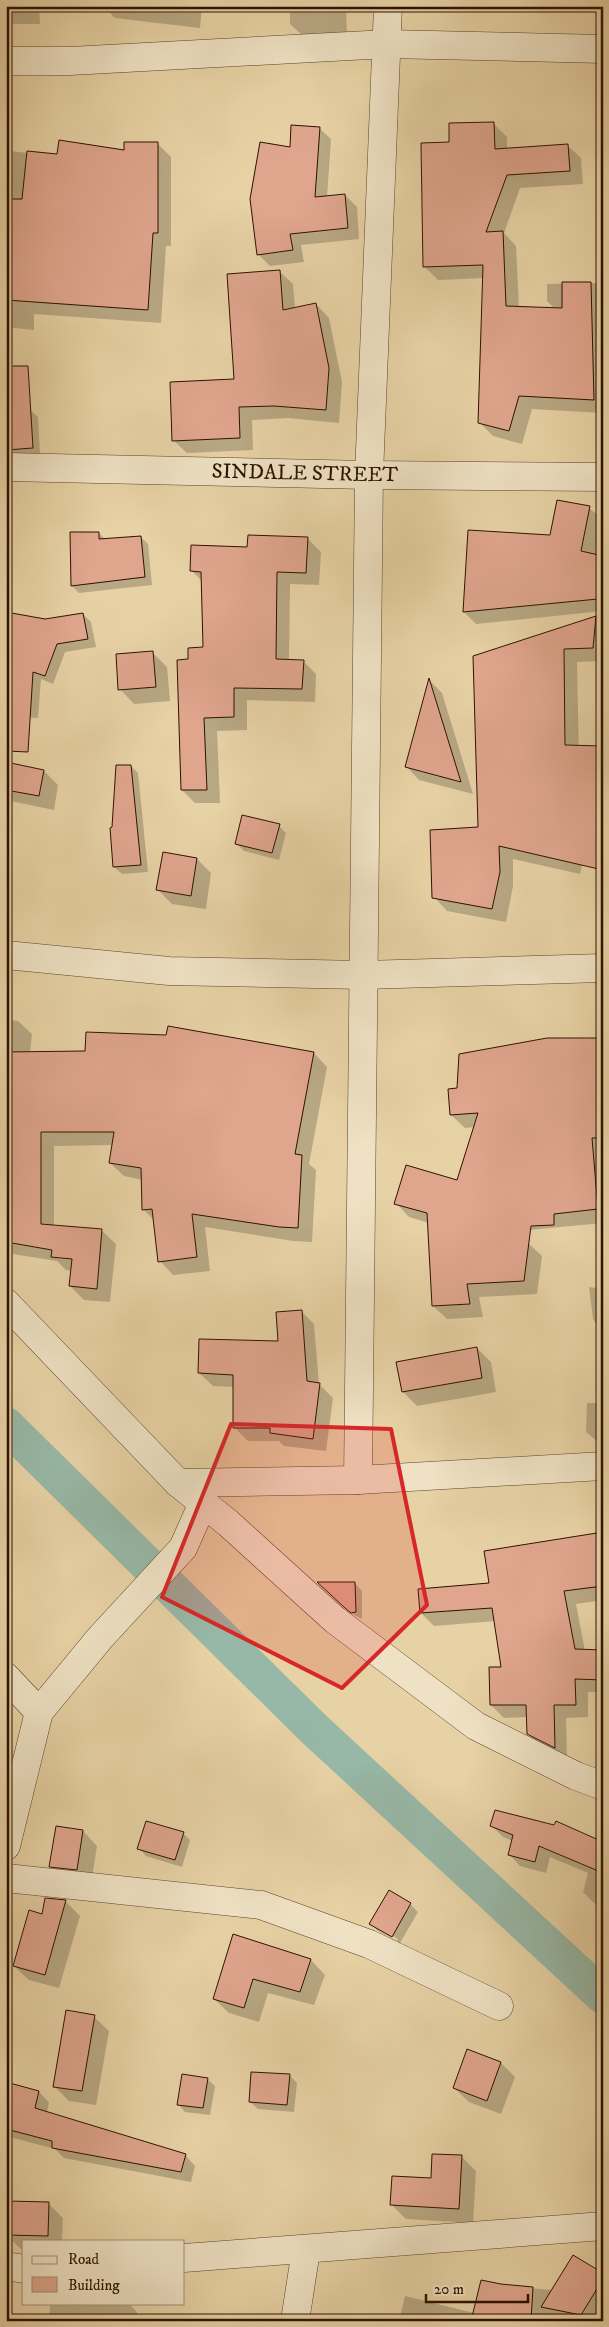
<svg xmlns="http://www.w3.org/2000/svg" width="609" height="2327" font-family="'IM FELL DW Pica',serif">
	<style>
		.shadow { fill: #0003; fill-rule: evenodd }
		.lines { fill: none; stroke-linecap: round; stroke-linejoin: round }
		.canal { stroke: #97b8a7; stroke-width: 36 }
		.building { fill: #dfa58d; stroke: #2d1100 }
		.street-casing { stroke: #5c4129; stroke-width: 29 }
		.street { stroke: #efe2c4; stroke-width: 28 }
		.marked { fill: #d62828; fill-opacity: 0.2; stroke: #d62828; stroke-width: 4; stroke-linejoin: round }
		.labels { text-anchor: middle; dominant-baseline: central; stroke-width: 4.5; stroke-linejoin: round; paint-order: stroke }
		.street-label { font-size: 21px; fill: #2d1100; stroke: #efe2c4 }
	</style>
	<rect width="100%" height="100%" fill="#e7d2a5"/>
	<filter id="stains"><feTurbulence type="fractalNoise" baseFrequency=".004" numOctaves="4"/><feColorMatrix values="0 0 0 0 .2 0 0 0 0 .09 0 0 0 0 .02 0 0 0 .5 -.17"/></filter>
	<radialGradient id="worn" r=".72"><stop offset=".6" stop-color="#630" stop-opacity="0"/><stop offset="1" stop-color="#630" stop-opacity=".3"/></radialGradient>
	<g class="shadow">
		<polygon points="6,6 39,6 40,24 6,24"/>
		<polygon points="103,6 202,6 200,28 115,18"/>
		<polygon points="290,6 346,6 347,36 305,38 290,24"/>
		<polygon points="494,124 507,137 507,149 567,145 581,158 583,184 520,188 504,233 516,246 519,308 555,309 547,301 547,284 603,283 603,413 532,409 522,444 493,436 479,422 483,278 438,280 425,267 451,143"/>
		<polygon points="319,128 331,139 327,197 345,195 357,207 359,239 301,245 304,262 270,266 258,254 291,148"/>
		<polygon points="6,138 9,151 58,156 125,151 157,143 171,157 171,246 166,246 161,323 34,314 34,330 6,327"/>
		<polygon points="279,271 293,284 295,309 316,304 329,318 342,382 339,423 288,418 252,420 253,450 187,453 173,440 236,380"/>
		<polygon points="30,410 38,417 40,455 15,457 7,449"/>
		<polygon points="589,508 595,513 603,514 603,611 476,624 464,612 469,532 551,536"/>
		<polygon points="99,533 106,540 141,537 148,544 152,585 79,593 72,586"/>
		<polygon points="307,538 321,552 319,585 290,584 289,660 303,661 316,674 315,702 247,700 247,730 217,731 220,803 195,803 182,790 189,661 205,648 202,581 191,570 248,548"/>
		<polygon points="83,614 91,622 96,647 65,652 53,684 41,679 38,718 7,716 45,621"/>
		<polygon points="603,616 603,661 577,662 579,761 586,846 580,874 513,859 513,886 506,922 447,911 434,897 480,828 475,657"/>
		<polygon points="152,652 167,667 170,701 134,704 120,689"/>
		<polygon points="430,681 442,693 473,794 419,780 406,766"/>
		<polygon points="6,763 44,771 58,785 54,810 6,800"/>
		<polygon points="131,766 138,773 148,872 122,874 114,867 113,829"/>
		<polygon points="279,826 286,833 279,860 244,851 236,843"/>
		<polygon points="197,859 211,873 206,909 172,904 158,890"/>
		<polygon points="6,1019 18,1021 32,1034 30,1053 314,1053 327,1067 309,1164 316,1170 312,1242 293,1241 205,1227 210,1271 173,1275 160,1261 155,1221 143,1209 143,1180 124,1176 110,1163 113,1145 54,1146 54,1226 102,1231 116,1244 110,1302 84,1300 70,1286 72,1271 66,1270 57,1261 6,1253"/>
		<polygon points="603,1039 603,1223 496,1233 528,1243 542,1256 537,1294 479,1297 483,1317 447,1319 433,1306 429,1223 409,1217 396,1203 457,1181 475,1127 465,1128 451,1115 458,1090"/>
		<polygon points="589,1287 603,1289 603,1332 593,1319"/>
		<polygon points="301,1311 314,1324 319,1384 333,1398 326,1451 284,1446 279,1441 248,1441 235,1428 235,1387 213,1386 199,1373 280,1342"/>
		<polygon points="603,1336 603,1364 597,1358"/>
		<polygon points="477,1348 491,1362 496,1392 417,1406 403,1392"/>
		<polygon points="587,1403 603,1403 603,1446 586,1432"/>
		<polygon points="603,1534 603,1600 576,1604 585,1651 603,1651 603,1692 588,1692 588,1717 566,1718 567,1759 542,1747 528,1734 528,1717 504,1718 491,1705 502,1668 496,1621 434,1626 421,1613"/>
		<polygon points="355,1583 362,1591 362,1619 354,1615 326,1590"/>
		<polygon points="491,1825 598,1841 600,1833 603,1834 603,1906 594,1903 583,1892 588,1873 550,1857 546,1873 520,1866 509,1854 513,1841 503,1837"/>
		<polygon points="83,1831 97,1846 91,1884 65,1881 51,1866"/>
		<polygon points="183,1833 190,1840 182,1867 146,1856 139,1848"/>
		<path d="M389 1892 410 1904 418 1912 400 1943 378 1931 371 1924ZM378 1927 398 1939 397 1941 378 1930Z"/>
		<polygon points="65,1901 80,1916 59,1988 29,1980 14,1966 43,1915"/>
		<polygon points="234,1935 311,1960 325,1975 314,2005 268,1993 259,2022 229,2013 214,1999"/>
		<polygon points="94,2017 109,2031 96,2105 69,2101 54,2086"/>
		<polygon points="501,2063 515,2077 501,2114 469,2102 454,2088"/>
		<polygon points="289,2075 297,2083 294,2112 258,2109 250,2102"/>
		<polygon points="207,2079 215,2086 210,2115 185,2112 178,2104"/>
		<polygon points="6,2085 39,2092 49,2102 47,2113 185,2155 195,2166 191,2182 64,2158 55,2149 6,2136"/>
		<polygon points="461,2156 476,2171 473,2223 406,2219 391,2204 432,2180"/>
		<polygon points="48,2203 63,2218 62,2241 24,2241 24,2249 21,2249 6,2235"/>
		<polygon points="603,2274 603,2321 399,2321 405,2296 474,2313 501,2286 553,2290"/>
		<polygon points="50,2303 130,2305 137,2312 138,2321 49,2321"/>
	</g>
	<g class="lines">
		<polyline class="canal" points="6,1425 313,1728 603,1996"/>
	</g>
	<g class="building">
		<polygon points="494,122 495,149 568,144 570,171 507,175 486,232 503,231 506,306 562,308 562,282 591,282 594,400 519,396 509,431 478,423 483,265 423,267 421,143 449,142 449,123"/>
		<polygon points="291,125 320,127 315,197 345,194 348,228 290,234 293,250 257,255 250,199 260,142 290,147"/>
		<polygon points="59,140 124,150 124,142 158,142 158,233 153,233 148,310 6,300 9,199 22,199 27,151 57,154"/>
		<polygon points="280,270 283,310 316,303 329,368 326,410 274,406 239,407 240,438 172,441 170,382 234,379 227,274"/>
		<polygon points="6,366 28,366 33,448 6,450"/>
		<polygon points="557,500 590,506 581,551 603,556 603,591 599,590 598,599 463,612 468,530 550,535"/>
		<polygon points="70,532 99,532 99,539 141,536 145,577 71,586"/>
		<polygon points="248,535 308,537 306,573 277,572 276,659 304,660 302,689 234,688 234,717 204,718 207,790 181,790 177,660 188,659 188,648 203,647 201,572 190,571 191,545 247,547"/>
		<polygon points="6,612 45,619 83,613 88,639 57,644 45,676 33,672 28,752 6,751"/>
		<polygon points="596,616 593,648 564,649 565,745 603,746 603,870 499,846 500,872 492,909 432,898 430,830 478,827 473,656"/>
		<polygon points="153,651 156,687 118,690 116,654"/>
		<polygon points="429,678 461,782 405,767"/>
		<polygon points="6,762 44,770 39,796 6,790"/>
		<polygon points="116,765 131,765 141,865 113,867 110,828 112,827"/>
		<polygon points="242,815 280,824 272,853 235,844"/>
		<polygon points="163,852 197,858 191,896 156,890"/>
		<polygon points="168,1026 314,1052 295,1154 302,1155 298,1228 279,1227 192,1214 197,1257 158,1262 152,1209 142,1210 141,1168 109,1163 114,1132 41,1132 41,1224 102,1229 97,1289 69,1286 72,1259 51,1257 52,1250 6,1242 6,1052 85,1051 86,1032 166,1035"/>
		<polygon points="547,1038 603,1038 603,1138 592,1138 598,1209 554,1214 554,1225 531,1226 524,1281 467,1284 470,1304 432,1306 427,1213 394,1204 406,1165 457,1180 478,1113 450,1115 448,1089 457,1088 459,1054"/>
		<polygon points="302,1310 307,1381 320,1383 313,1439 270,1433 270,1428 233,1428 233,1375 198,1373 199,1339 278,1341 276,1312"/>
		<polygon points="477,1347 482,1378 402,1392 396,1362"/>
		<polygon points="603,1532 603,1586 564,1591 575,1649 603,1650 603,1680 575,1679 576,1705 554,1705 555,1748 527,1734 526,1705 490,1705 489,1667 501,1667 492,1608 420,1613 418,1589 489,1583 484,1551"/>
		<polygon points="317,1582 355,1582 356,1612 351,1613 345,1608"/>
		<polygon points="495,1810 554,1825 556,1821 603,1842 603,1873 539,1846 535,1862 508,1855 513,1835 490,1826"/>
		<polygon points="146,1821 184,1832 175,1860 137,1849"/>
		<polygon points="56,1826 83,1830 77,1870 49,1867"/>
		<polygon points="389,1890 411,1903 392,1937 369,1924"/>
		<polygon points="45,1898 66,1900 45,1975 13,1966 29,1910 42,1914"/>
		<polygon points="233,1934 311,1959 300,1992 253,1979 244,2008 213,1999"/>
		<polygon points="66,2010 95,2015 82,2091 53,2087"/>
		<polygon points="467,2049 501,2062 487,2101 453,2088"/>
		<polygon points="251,2072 290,2074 287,2105 249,2102"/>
		<polygon points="182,2074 208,2078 203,2108 177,2105"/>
		<polygon points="6,2082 39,2091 35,2108 186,2154 181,2172 52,2148 52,2141 6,2129"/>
		<polygon points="432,2154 462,2155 459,2209 390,2205 392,2176 431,2178"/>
		<polygon points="6,2201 49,2202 48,2236 6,2235"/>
		<polygon points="573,2255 603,2273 603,2279 581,2315 541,2307"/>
		<polygon points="481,2280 501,2284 533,2287 531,2321 471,2321"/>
	</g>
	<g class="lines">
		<g class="street-casing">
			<g id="street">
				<polyline points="6,61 70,61 387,44 603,49"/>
				<path id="s1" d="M6 467 369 475 603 477"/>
				<polyline points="6,955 169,971 363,975 603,968"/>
				<polyline points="6,1303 178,1483 228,1523 335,1620 476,1726 576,1776 603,1786"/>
				<polyline points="358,1480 369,475 388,6"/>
				<polyline points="178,1483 358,1480 603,1466"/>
				<polyline points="6,1677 39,1712"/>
				<polyline points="6,1846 39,1712 100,1638 183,1548 203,1503"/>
				<polyline points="6,1878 261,1905 369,1944 499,2006"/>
				<polyline points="184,2258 603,2226"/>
				<polyline points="6,2266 24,2269"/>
				<polyline points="295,2321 306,2250"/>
			</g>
		</g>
		<use href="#street" class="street"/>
	</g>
	<path class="marked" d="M231 1424 391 1429 427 1605 342 1688 162 1597Z"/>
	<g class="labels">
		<g class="street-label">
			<text stroke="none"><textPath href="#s1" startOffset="299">SINDALE STREET</textPath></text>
		</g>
	</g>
	<rect width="609" height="2327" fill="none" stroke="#e7d2a5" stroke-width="25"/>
	<rect x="8" y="8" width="594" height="2312" fill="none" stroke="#2d1100" stroke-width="2.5"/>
	<rect x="12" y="12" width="584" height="2302" fill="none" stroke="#2d1100"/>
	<rect x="22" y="2240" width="162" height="65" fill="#efe2c4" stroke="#a18e76"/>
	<rect x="32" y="2256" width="25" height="8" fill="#efe2c4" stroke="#a18e76"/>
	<text x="68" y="2264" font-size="15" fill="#2d1100">Road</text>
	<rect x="32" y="2277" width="25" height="15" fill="#dfa58d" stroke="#a18e76"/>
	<text x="68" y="2290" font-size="15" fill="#2d1100">Building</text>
	<path d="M426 2294v8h102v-8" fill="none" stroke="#2d1100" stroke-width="2.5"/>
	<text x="434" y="2294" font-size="15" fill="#2d1100" stroke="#efe2c4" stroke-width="4" paint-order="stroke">20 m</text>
	<rect width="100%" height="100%" filter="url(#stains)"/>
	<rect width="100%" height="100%" fill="url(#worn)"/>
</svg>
